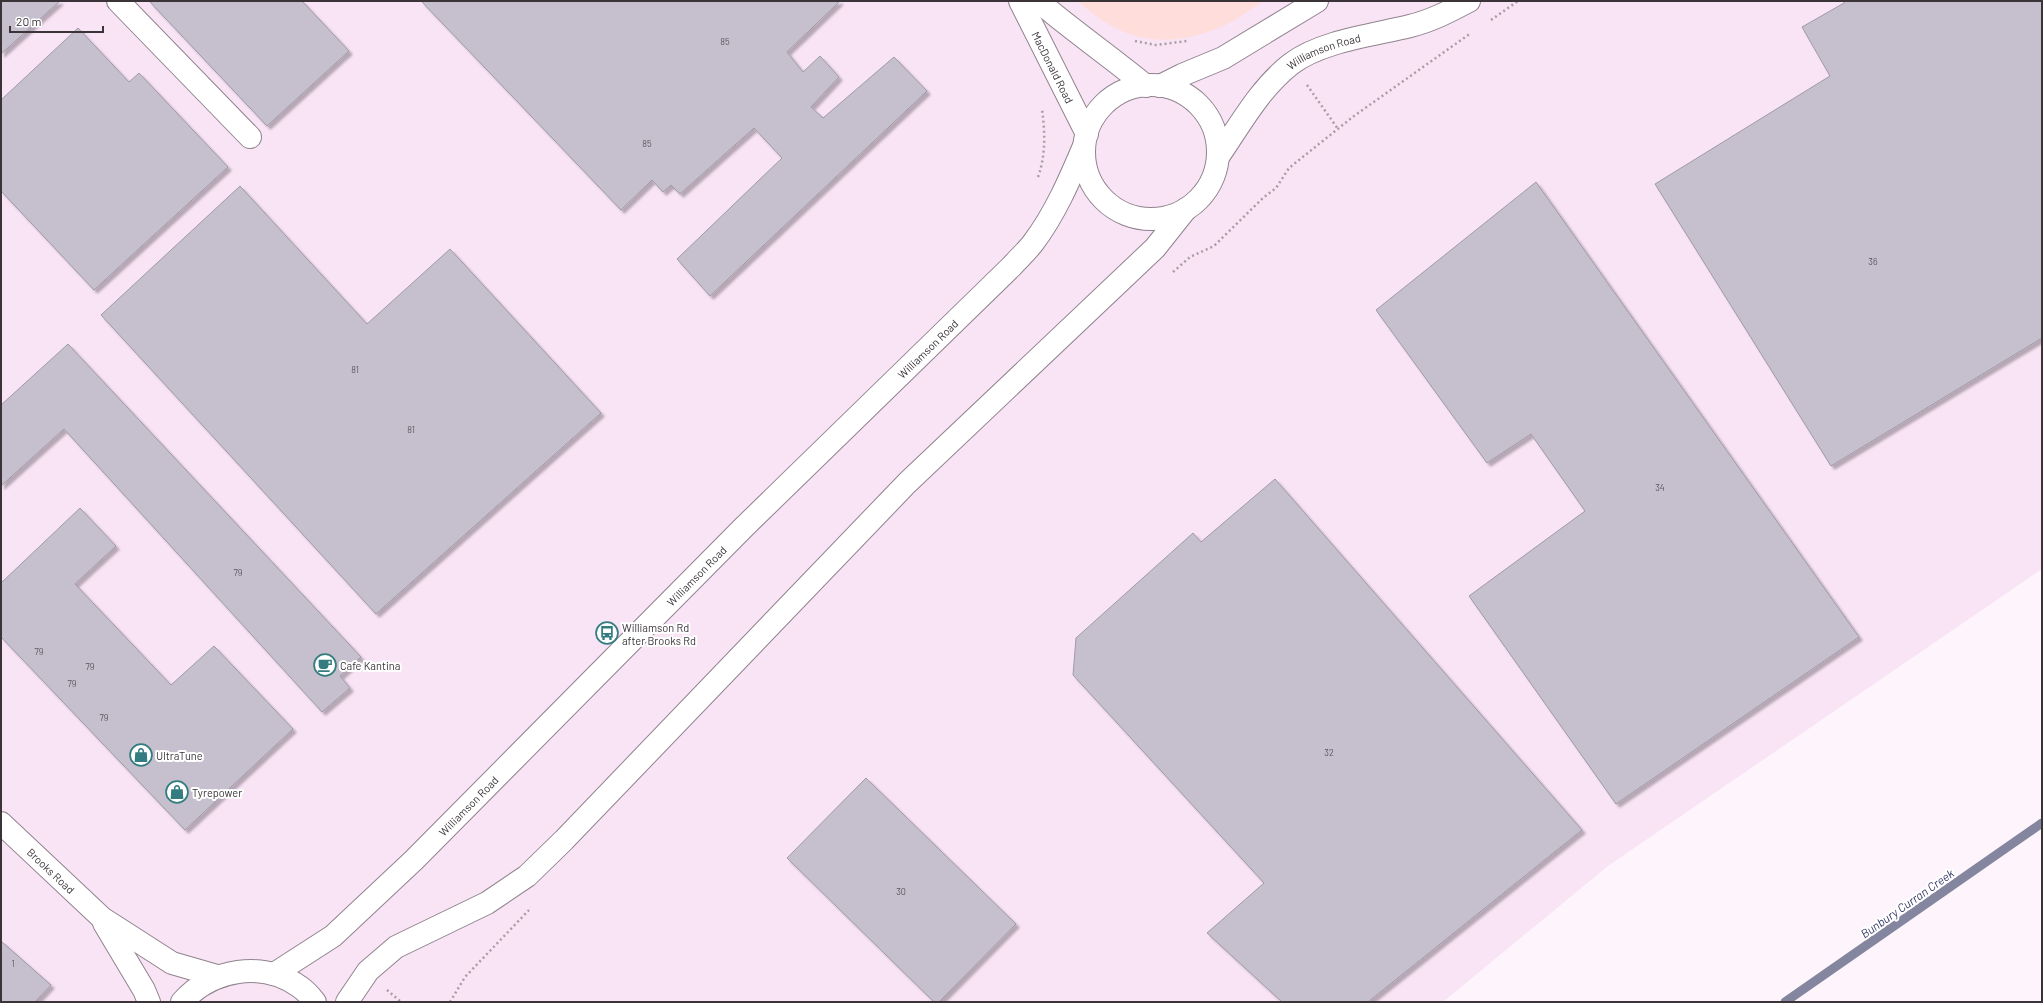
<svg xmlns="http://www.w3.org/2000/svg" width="2043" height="1003" font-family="Barlow,sans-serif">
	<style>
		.built { fill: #f9e4f6 }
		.green { fill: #feddda }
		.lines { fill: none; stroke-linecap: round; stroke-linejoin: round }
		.stream { stroke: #84869f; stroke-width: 9 }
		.building { fill: #c5bfce; stroke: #a09aa8; filter: url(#shadow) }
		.minor-casing { stroke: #90838e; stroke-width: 24 }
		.major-casing { stroke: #90838e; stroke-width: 24 }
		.path { stroke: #a69ea4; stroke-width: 2.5; stroke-dasharray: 2 3; stroke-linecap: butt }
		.minor { stroke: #fff; stroke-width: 22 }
		.major { stroke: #fff; stroke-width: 22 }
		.labels { text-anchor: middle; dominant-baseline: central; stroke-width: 4; stroke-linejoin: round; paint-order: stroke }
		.number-label { font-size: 9px; fill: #5d575e }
		.street-label { font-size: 11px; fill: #3a3439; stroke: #fff }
		.poi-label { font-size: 11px; fill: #3a3439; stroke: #fff; text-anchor: start }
		.water-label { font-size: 12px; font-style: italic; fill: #363a69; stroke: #fff }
	</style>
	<defs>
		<filter id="shadow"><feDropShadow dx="3.5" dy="3.5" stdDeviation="1" flood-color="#0004"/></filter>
	</defs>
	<rect width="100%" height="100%" fill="#fef5fc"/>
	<polygon class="built" points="1,1 2042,1 2042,569 1608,866 1443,1002 1,1002"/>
	<path class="green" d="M1078 1H1264C1248 11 1233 23 1216 29 1163 50 1119 40 1078 1Z"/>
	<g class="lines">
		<polyline class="stream" points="1785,1002 2042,823"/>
	</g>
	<g class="building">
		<polygon points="1,1 60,1 1,54"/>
		<polygon points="149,1 302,1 349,51 267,126"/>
		<polygon points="421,1 840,1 787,52 803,72 820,56 839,77 811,107 823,118 894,57 927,91 710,296 677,259 782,158 754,128 680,194 671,185 663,192 652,180 621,210"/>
		<polygon points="1844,1 2042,1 2042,338 1831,466 1655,184 1830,76 1802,27 1844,3"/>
		<polygon points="78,28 129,82 139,73 228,167 94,290 1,191 1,100"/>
		<polygon points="1536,182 1859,637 1616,804 1469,596 1585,511 1531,434 1487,463 1376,310"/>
		<polygon points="240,186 367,324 450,249 601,413 376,614 101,315"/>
		<polygon points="68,344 361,657 340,676 350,688 322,712 64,429 1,486 1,405"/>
		<polygon points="1275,479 1582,830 1368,1002 1282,1002 1207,933 1264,883 1073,675 1076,638 1193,533 1201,542"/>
		<polygon points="80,508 116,546 75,584 171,685 214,646 293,729 185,830 1,637 1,583"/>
		<polygon points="866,778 1016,924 939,1002 934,1002 787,858"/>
		<polygon points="1,941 51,985 35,1002 1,1002"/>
	</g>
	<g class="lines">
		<g class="minor-casing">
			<g id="minor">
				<polyline points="118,1 250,137"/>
				<path id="s1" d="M1020 1 1087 134"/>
				<path d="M1038 1C1073 31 1111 57 1146 86"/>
			</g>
		</g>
		<g class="major-casing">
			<g id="major">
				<circle cx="1151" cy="152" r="67"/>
				<polyline points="1160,86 1182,75 1223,58 1317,1"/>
				<path id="s2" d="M1218 157C1240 125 1260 88 1291 64 1321 41 1374 35 1410 26 1431 21 1450 11 1469 1"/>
				<path id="s3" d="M1 823 102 918 172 963 217 976"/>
				<polyline points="104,923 144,990 149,1002"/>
				<path id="s4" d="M274 974 333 936 414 860 744 527 1012 266C1019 258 1027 251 1033 243 1055 214 1070 179 1084 146"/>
				<path d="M182 1002C212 969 262 960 300 987 306 991 311 997 315 1002"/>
				<polyline points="347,1002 368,971 396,947 487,903 527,876 564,840 907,483 1155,248 1186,209"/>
			</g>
		</g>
		<g class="path">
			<polyline points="1491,20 1518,1"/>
			<polyline points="1135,41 1156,45 1187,41"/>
			<polyline points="1307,85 1338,129"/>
			<path d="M1038 177C1046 155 1045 132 1042 109"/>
			<polyline points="1173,272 1190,257 1214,246 1263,198 1276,188 1289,168 1354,116 1471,33"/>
			<polyline points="387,990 401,1002"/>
			<polyline points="450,1002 465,977 529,910"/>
		</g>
		<use href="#minor" class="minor"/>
		<use href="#major" class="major"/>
	</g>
	<defs>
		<g id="bus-ring" transform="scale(1.15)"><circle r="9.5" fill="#fff" stroke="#337c7f" stroke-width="1.5"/><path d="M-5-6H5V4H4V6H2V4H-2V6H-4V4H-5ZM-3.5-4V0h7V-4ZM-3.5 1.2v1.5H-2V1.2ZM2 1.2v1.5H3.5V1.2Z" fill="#337c7f"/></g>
		<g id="cafe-ring" transform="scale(1.15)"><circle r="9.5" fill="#fff" stroke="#337c7f" stroke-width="1.5"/><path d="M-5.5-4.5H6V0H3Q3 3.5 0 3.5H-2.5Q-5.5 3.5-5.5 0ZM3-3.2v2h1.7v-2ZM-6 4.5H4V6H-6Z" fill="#337c7f"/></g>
		<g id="shop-ring" transform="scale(1.15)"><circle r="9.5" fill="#fff" stroke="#337c7f" stroke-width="1.5"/><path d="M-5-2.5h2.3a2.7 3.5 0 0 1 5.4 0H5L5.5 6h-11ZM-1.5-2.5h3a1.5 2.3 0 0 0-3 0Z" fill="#337c7f"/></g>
	</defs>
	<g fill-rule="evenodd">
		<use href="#bus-ring" x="607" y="633"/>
		<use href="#cafe-ring" x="325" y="665"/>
		<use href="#shop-ring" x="141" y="755"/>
		<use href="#shop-ring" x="177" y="792"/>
	</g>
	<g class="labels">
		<g class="number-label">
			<text x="725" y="41">85</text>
			<text x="647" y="143">85</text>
			<text x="1873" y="261">36</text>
			<text x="355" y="369">81</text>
			<text x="411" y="429">81</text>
			<text x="1660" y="487">34</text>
			<text x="238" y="572">79</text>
			<text x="39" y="651">79</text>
			<text x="90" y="666">79</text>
			<text x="72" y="683">79</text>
			<text x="104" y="717">79</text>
			<text x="1329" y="752">32</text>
			<text x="901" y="891">30</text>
			<text x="13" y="963">1</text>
		</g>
		<g class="street-label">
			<text stroke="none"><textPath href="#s2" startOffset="154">Williamson Road</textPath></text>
			<text stroke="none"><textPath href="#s1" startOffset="74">MacDonald Road</textPath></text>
			<text stroke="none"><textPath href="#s4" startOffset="906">Williamson Road</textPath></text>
			<text stroke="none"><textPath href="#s4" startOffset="582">Williamson Road</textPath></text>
			<text stroke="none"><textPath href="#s4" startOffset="258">Williamson Road</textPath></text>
			<text stroke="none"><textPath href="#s3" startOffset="69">Brooks Road</textPath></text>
		</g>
		<g class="poi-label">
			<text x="622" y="627">Williamson Rd<tspan x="622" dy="13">after Brooks Rd</tspan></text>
			<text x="340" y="665">Cafe Kantina</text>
			<text x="156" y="755">UltraTune</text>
			<text x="192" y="792">Tyrepower</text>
		</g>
		<g class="water-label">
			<text transform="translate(1907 903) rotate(-35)">Bunbury Curran Creek</text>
		</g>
	</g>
	<rect width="2043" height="1003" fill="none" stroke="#3a3439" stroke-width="4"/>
	<path d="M10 26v6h93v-6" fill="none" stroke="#3a3439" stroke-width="2"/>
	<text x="16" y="26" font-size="12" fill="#3a3439" stroke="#ffffff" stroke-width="3" paint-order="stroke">20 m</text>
</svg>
